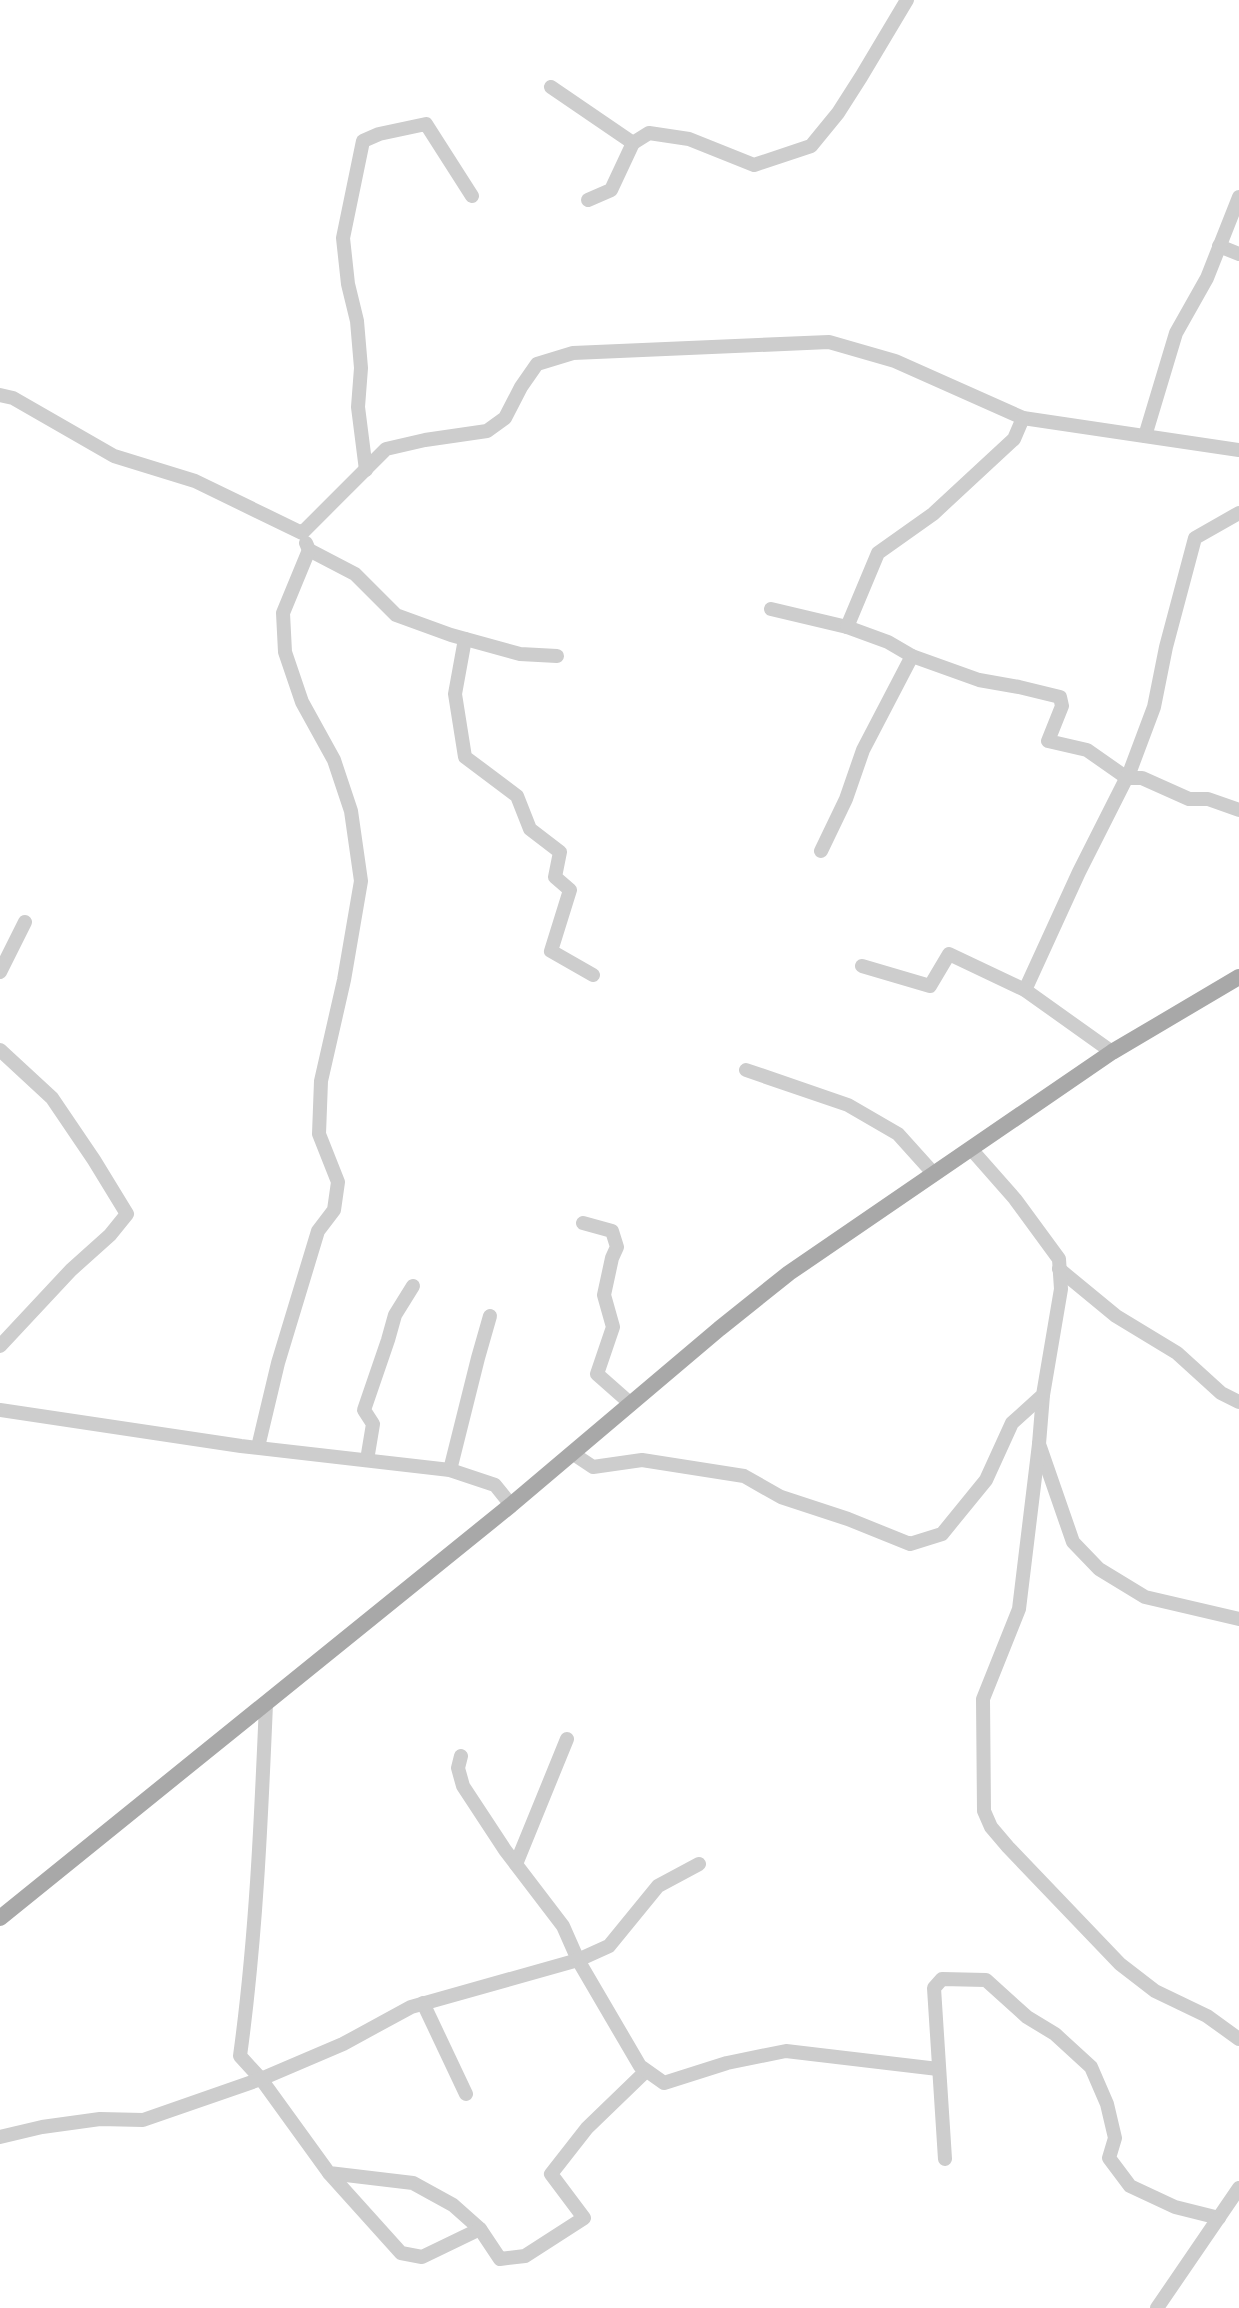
<svg xmlns="http://www.w3.org/2000/svg" width="1239" height="2308" font-family="Mulish,sans-serif">
	<style>
		.lines { fill: none; stroke-linecap: round; stroke-linejoin: round }
		.minor { stroke: #cdcdcd; stroke-width: 14 }
		.major { stroke: #a8a8a8; stroke-width: 16 }
	</style>
	<rect width="100%" height="100%" fill="#fff"/>
	<g class="lines">
		<g class="minor">
			<polyline points="551,87 633,143 611,190 588,200"/>
			<polyline points="633,143 649,133 689,139 754,165 811,146 838,113 861,77 907,0"/>
			<polyline points="1219,246 1239,254"/>
			<polyline points="0,395 13,398 114,456 195,481 302,533 386,449 425,440 487,431 505,418 521,387 537,364 573,353 829,342 895,361 1023,418 1239,450"/>
			<polyline points="1145,436 1176,333 1207,278 1239,197"/>
			<polyline points="366,470 358,407 361,368 357,321 348,284 343,238 363,141 379,134 426,124 472,196"/>
			<polyline points="306,543 309,550 355,574 396,615 451,635 520,654 557,656"/>
			<polyline points="771,609 847,627 888,642 912,656 979,680 1019,687 1060,697 1062,706 1048,741 1087,750 1127,778 1142,778 1189,799 1208,799 1239,810"/>
			<polyline points="847,627 878,553 933,514 1014,439 1023,418"/>
			<polyline points="465,639 455,694 465,757 517,796 530,829 560,852 555,877 570,890 551,951 593,975"/>
			<polyline points="821,851 846,799 863,750 912,656"/>
			<polyline points="862,966 930,986 949,954 1025,990"/>
			<polyline points="0,972 25,922"/>
			<polyline points="0,1050 52,1098 94,1160 127,1214 110,1235 71,1270 0,1346"/>
			<polyline points="1112,1052 1025,990 1079,872 1130,771 1154,707 1166,647 1195,538 1239,513"/>
			<polyline points="746,1070 848,1105 898,1134 934,1174"/>
			<polyline points="583,1223 612,1231 617,1247 612,1258 604,1295 613,1327 597,1374 631,1404"/>
			<polyline points="1059,1269 1116,1316 1177,1353 1221,1393 1239,1402"/>
			<polyline points="1043,1395 1039,1444 1073,1542 1099,1569 1145,1597 1239,1619"/>
			<polyline points="0,1410 241,1446 450,1470 495,1485 511,1505"/>
			<polyline points="1039,1444 1019,1609 983,1699 984,1811 991,1827 1008,1847 1120,1964 1155,1991 1207,2016 1239,2039"/>
			<polyline points="258,1447 278,1363 318,1231 334,1210 338,1182 319,1134 321,1081 344,980 361,881 351,811 334,760 302,702 285,652 283,613 309,550"/>
			<polyline points="572,1453 593,1467 642,1460 744,1476 781,1497 848,1519 910,1544 942,1534 986,1480 1012,1423 1043,1395 1061,1289 1059,1259 1015,1199 971,1149"/>
			<polyline points="367,1460 373,1424 364,1410 388,1340 395,1315 413,1286"/>
			<polyline points="450,1470 478,1358 490,1316"/>
			<path d="M266 1704C261 1822 256 1939 240 2056L261 2079 329 2173 413 2183 453 2205 480 2229 500 2259 525 2256 584 2218 551 2174 587 2128 646 2071"/>
			<polyline points="461,1756 458,1768 463,1786 505,1850 563,1926 578,1960 609,1946 658,1886 699,1864"/>
			<polyline points="516,1864 567,1739"/>
			<polyline points="423,2003 466,2094"/>
			<polyline points="0,2137 42,2127 100,2119 143,2120 261,2079 343,2044 411,2007 578,1960 640,2066 664,2083 727,2063 786,2051 938,2069"/>
			<polyline points="945,2159 934,1988 942,1979 986,1980 1027,2017 1055,2034 1091,2067 1107,2104 1115,2138 1109,2158 1130,2186 1175,2207 1219,2218"/>
			<polyline points="329,2173 401,2253 422,2257 480,2229"/>
			<polyline points="1157,2308 1239,2188"/>
		</g>
		<polyline class="major" points="0,1918 511,1505 719,1329 789,1273 1112,1052 1239,977"/>
	</g>
</svg>
